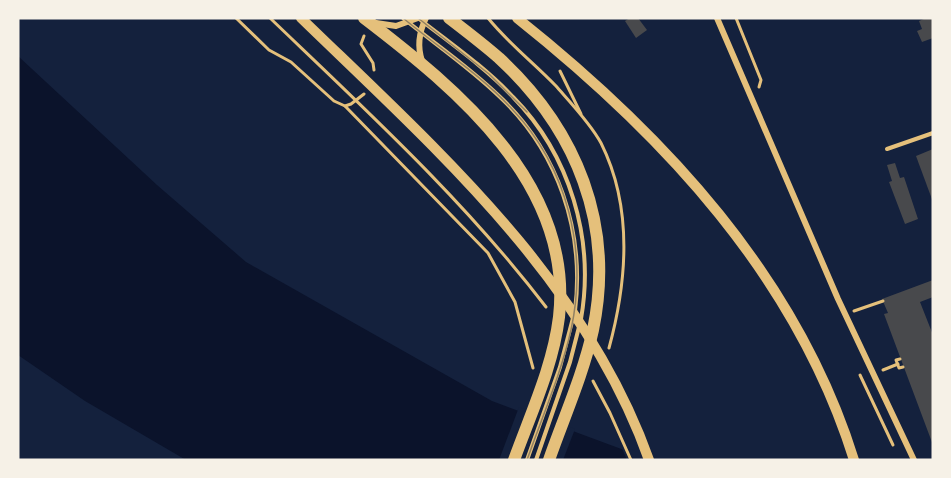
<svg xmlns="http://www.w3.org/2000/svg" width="951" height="478" font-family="Helvetica,sans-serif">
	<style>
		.water { fill: #0b132b }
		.pier { fill: #14213d }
		.building { fill: #48494c }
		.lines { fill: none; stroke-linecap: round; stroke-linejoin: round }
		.path { stroke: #e5c07b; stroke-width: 3 }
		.service { stroke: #e5c07b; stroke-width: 4 }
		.minor { stroke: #e5c07b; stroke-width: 6 }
		.secondary { stroke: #e5c07b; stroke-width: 10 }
		.primary { stroke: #e5c07b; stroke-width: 12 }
		.tram { stroke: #918062; stroke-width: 1.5 }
	</style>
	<rect width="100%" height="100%" fill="#14213d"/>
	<polygon class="water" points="18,56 157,185 246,262 492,401 651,460 186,460 85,401 18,355"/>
	<g class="pier">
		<polygon points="519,407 575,429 563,460 499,460"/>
		<polygon points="621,446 652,457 654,460 627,460"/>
	</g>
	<g class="building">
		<polygon points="630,18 638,18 647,30 636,38 625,21"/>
		<polygon points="926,18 933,18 933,38 922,42 917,31 922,29 919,21"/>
		<polygon points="933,149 933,202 916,156"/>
		<polygon points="895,163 900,178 904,177 918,219 905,224 889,182 892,181 887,165"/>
		<polygon points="933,280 933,297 920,302 933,335 933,445 884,314 888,313 882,299"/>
	</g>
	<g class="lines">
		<g class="path">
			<polyline points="236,18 269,50 291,62 334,101 345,106 351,104 364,94"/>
			<path d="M270 18C366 110 465 201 546 307"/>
			<path d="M488 18C508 43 534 63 556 86 570 102 591 124 601 143 633 207 627 282 609 348"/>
			<polyline points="736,18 761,80 759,87"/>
			<polyline points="364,36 361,44 373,63 374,70"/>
			<polyline points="560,71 581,114"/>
			<polyline points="345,106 488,253 515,302 533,368"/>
			<polyline points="854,311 883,301"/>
			<polyline points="900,359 896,360 899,368 903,367"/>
			<polyline points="883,370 898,364"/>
			<polyline points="860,375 893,445"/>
			<polyline points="593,381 610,413 631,460"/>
		</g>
		<g class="service">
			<path d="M403 18C435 44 469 67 499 96 558 151 585 231 575 311"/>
			<path d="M418 18C450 43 485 67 513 97 570 155 595 239 581 319"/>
			<polyline points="887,149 933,133"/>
			<polyline points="527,460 560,367 573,318"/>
			<polyline points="536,460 570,362 579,327"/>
		</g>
		<g class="minor">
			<polyline points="717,18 838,299 914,460"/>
			<polyline points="376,23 396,26 418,18"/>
			<path d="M422 61C417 46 419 32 426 18"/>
		</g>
		<g class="secondary">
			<path d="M301 18C435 148 585 279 649 460"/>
			<path d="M517 18C664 135 797 277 854 460"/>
		</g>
		<g class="primary">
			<path d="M364 18C457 89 574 185 559 317 553 366 531 413 514 460"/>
			<path d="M449 18C466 31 483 44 499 58 577 130 615 225 593 330 583 375 564 417 549 460"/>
		</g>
		<g class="tram">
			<path d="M403 18C439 48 480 74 512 109 568 168 588 252 571 330 561 374 542 417 527 460"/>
			<polyline points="418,18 489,74 527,112"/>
		</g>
	</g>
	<rect width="951" height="478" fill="none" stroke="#f6f1e7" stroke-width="39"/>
</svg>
